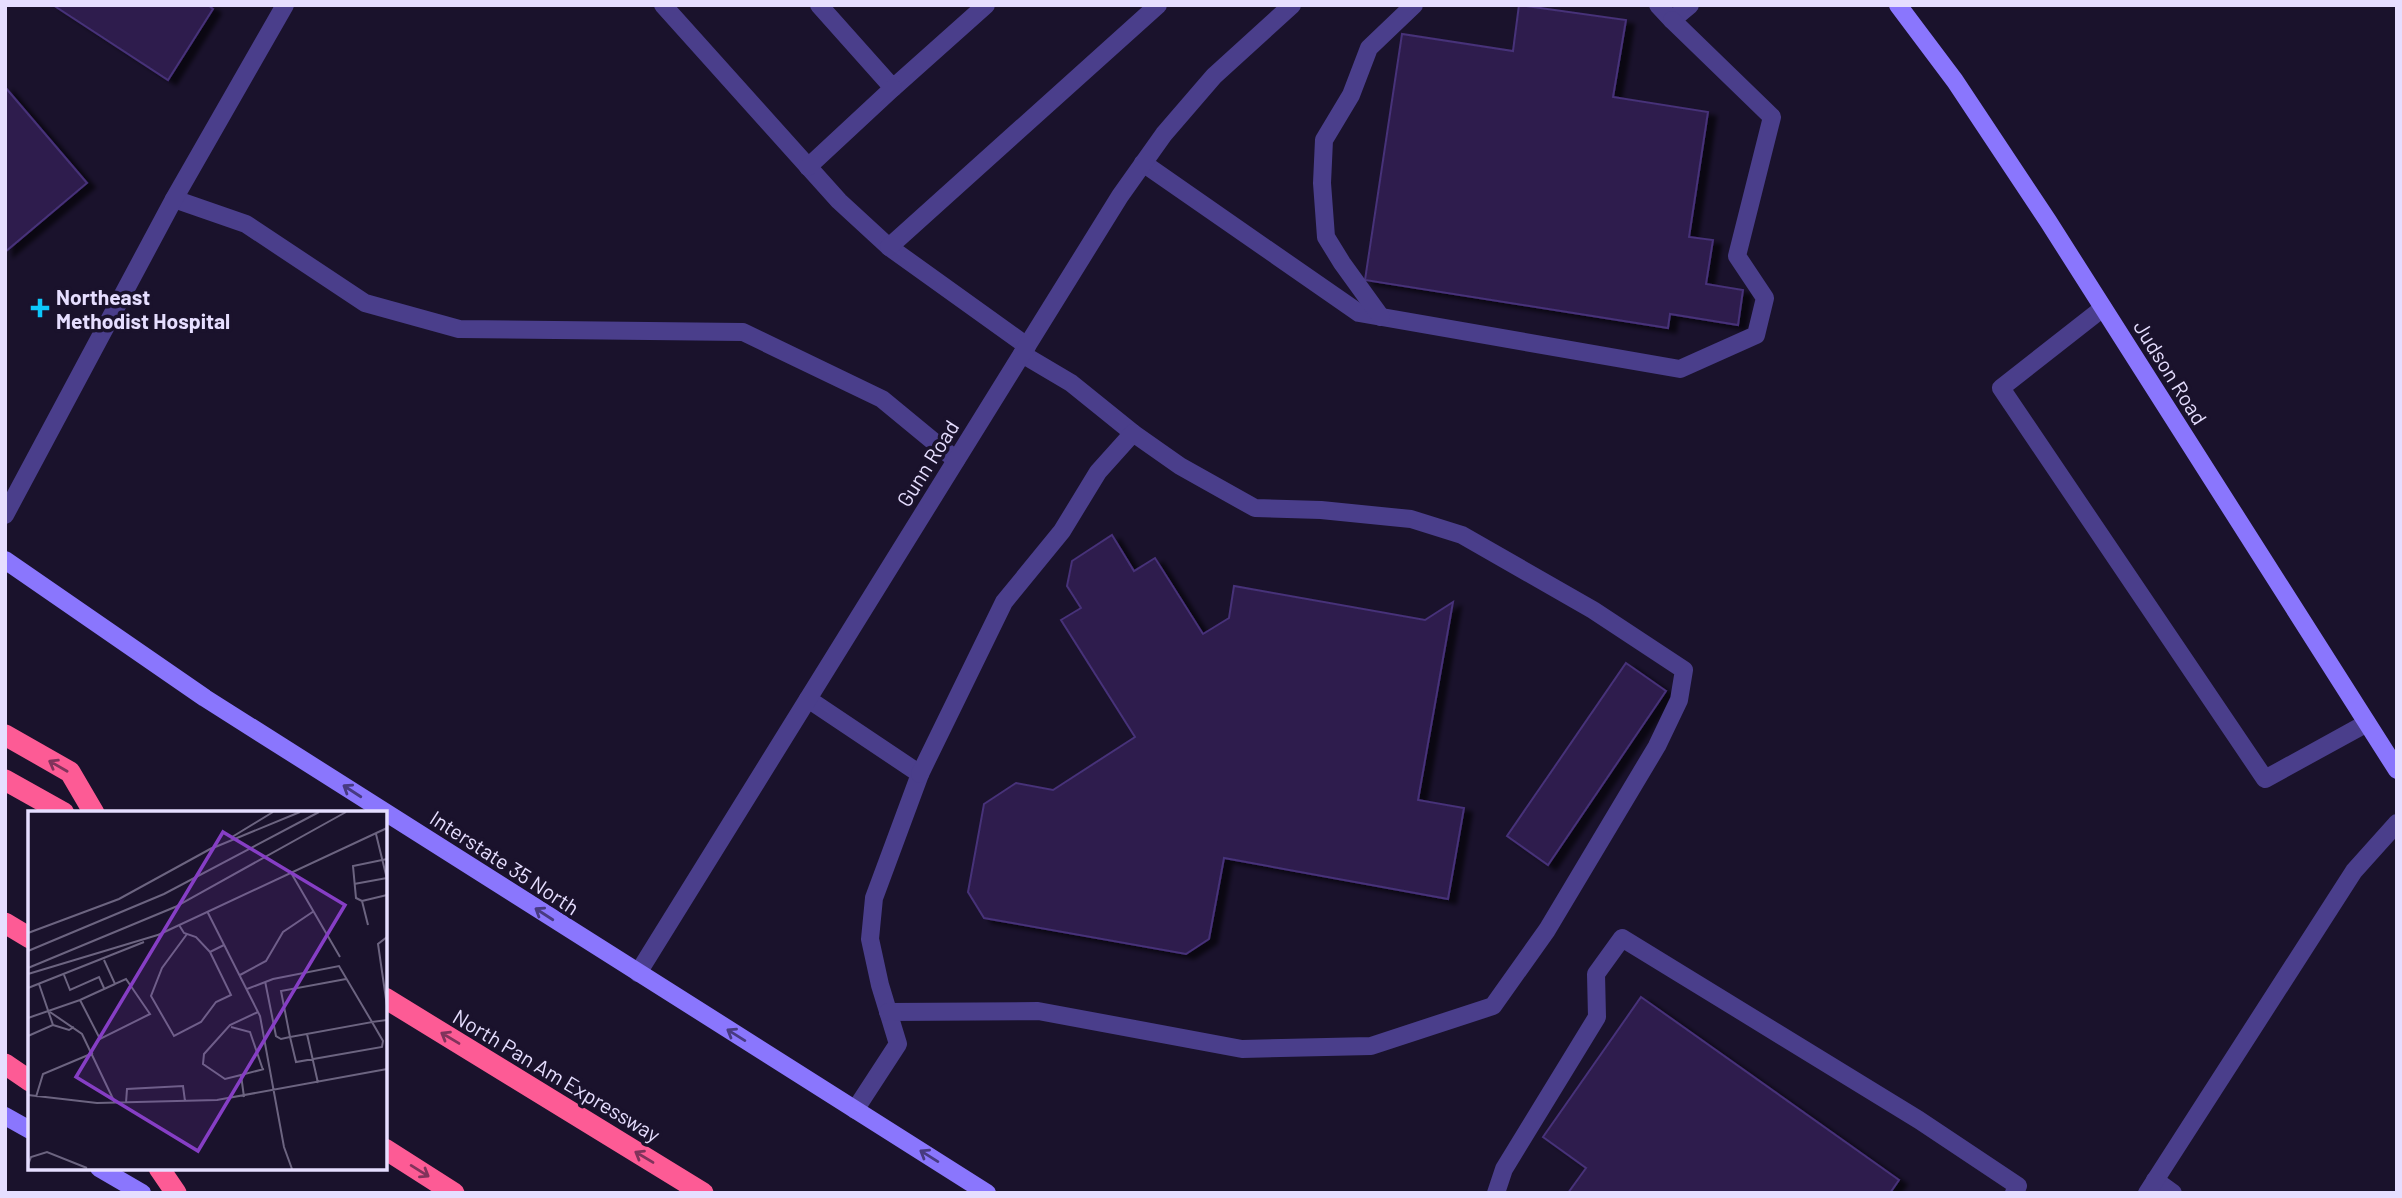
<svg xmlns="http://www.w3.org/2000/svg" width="2402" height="1198" font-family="Barlow,sans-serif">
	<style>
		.building { fill: #2d1e4d; stroke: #473179; stroke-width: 2; filter: url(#shadow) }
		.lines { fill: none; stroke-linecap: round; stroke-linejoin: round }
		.service { stroke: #4a3e8b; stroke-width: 18 }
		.minor { stroke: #4a3e8b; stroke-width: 18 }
		.secondary { stroke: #8a76fd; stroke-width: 18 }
		.motorway { stroke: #fd5b95; stroke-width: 21 }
		.oneway { stroke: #80335b }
		.oneway2 { stroke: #473a80 }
		.poi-dot { fill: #0dc8fc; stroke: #1a122c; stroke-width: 2.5 }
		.labels { text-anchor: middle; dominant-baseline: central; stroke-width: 7; stroke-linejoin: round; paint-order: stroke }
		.poi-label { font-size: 21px; font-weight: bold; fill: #e6deff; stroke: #1a122c; text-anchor: start }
		.street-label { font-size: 21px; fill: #e6deff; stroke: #1a122c }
		.inset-road { fill: none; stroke: #6c6480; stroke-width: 2 }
		.view { fill: #863ec5; fill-opacity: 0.15; stroke: #863ec5; stroke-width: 3.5 }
		.inset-edge { fill: none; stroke: #e6deff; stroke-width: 3.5 }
	</style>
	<defs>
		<filter id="shadow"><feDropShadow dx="8" dy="4.5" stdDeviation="2" flood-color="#0009"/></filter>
	</defs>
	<rect width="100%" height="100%" fill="#1a122c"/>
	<g class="building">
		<polygon points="53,5 208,5 213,9 168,80"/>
		<polygon points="1519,5 1626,20 1613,97 1708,112 1689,237 1713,240 1706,284 1743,290 1738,325 1670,314 1668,328 1365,280 1402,34 1513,51"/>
		<polygon points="5,87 87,183 5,252"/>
		<polygon points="1112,535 1134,571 1155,558 1203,634 1229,618 1234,586 1425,620 1453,602 1418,800 1464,808 1448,899 1224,858 1209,939 1186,954 984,918 968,892 984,804 1016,783 1053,790 1135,737 1061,620 1081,608 1067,586 1072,561"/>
		<polygon points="1626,663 1666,691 1548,865 1507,836"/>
		<polygon points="1641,997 1899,1180 1890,1193 1568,1193 1586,1168 1543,1137"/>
	</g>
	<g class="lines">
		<g class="service">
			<polyline points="663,5 839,201 889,247 1027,346"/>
			<polyline points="819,5 893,88 986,5"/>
			<polyline points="1658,5 1672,20 1690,5"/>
			<polyline points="1143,163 1359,313 1680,369 1756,335 1765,298 1737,256 1772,117 1672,20"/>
			<polyline points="808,167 893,88"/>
			<polyline points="174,199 246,224 365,303 459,329 743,332 882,399 956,460"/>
			<polyline points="889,247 1158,5"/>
			<polyline points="2103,308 2001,388 2265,779 2367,723"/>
			<polyline points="1381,317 1342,263 1326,237 1322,183 1324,140 1351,95 1369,48 1414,5"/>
			<polyline points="1022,354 1071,383 1133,433"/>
			<polyline points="5,515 174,199 285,5"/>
			<polyline points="808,699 920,774 874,898 870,939 880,985 898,1044 855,1110"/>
			<polyline points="888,1012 1038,1011 1242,1049 1371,1046 1493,1006 1547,930 1657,746 1679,700 1684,670 1593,610 1462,535 1411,519 1321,510 1255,508 1180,466 1133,433 1098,472 1062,531 1004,602 920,774"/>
			<polyline points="2155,1180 2173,1193"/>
			<polyline points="1496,1193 1504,1169 1597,1017 1596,974 1622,938 1919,1120 2018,1186 2014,1193"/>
			<polyline points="2147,1193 2354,871 2397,823"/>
		</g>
		<polyline class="minor" points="638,973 1120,196 1164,134 1214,76 1292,5"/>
		<g class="secondary">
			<polyline points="1898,5 1955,81 2048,221 2397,770"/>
			<polyline points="5,560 205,698 987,1193"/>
			<polyline points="5,1116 30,1130"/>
			<polyline points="99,1168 142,1193"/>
		</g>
		<g class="motorway">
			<polyline points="5,735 70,772 94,813"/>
			<polyline points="5,780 64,813"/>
			<polyline points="5,923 30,938"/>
			<polyline points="385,998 703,1193"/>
			<polyline points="5,1064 30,1081"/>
			<polyline points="385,1149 454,1193"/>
			<polyline points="159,1168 176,1193"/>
		</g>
	</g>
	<defs><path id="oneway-shaft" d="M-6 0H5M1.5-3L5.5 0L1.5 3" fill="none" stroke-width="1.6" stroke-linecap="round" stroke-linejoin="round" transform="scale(1.75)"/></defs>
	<g class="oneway">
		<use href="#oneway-shaft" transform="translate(58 766) rotate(-150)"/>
		<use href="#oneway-shaft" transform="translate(450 1038) rotate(-149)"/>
		<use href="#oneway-shaft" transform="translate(644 1157) rotate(-149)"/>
		<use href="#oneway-shaft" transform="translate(420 1171) rotate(32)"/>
	</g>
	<g class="oneway2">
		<use href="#oneway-shaft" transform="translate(352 791) rotate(-147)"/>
		<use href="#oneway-shaft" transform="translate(544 914) rotate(-147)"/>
		<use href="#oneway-shaft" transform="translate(736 1035) rotate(-148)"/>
		<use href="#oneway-shaft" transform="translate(929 1156) rotate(-148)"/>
	</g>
	<path class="poi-dot" d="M36.5 297.5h7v7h7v7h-7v7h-7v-7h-7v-7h7z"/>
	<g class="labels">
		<g class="poi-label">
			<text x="56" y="296">Northeast<tspan x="56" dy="24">Methodist Hospital</tspan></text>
		</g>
		<g class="street-label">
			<text transform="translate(2171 372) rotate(58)">Judson Road</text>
			<text transform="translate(927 463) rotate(-58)">Gunn Road</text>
			<text transform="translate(505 862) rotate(33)">Interstate 35 North</text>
			<text transform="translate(557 1075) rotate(31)">North Pan Am Expressway</text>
		</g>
	</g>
	<g transform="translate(28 811)">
		<rect width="359" height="359" fill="#1a122c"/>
		<path class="inset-road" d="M348 23 359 68M204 26 245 1M180 39 272 1M262 60 312 146M326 73 359 67M334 90 328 87 325 55 359 48M179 100 232 205 256 336 264 358M151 114 156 122 168 126 182 141 196 134M340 114 334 90 359 84M0 122 91 88 184 37M159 123 134 157 123 185 146 225 173 211 188 191 203 184 182 141M130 124 359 17M359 126 350 133 359 195M0 140 136 83 291 1M0 157 147 96 318 1M0 163 133 123M36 164 42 179 71 166 76 177M212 164 238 150 255 121 286 100M237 170 248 225 253 228 262 226 253 180 318 168M0 177 116 131M219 178 245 168 311 155 344 211 359 209M52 189 87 173M22 201 54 223 87 292M0 207 52 189 72 228 122 203 98 168 87 173 76 149M344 211 355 230 354 236 268 251 262 226ZM25 214 41 219 46 216M203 216 222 221 235 259M279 223 290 272M0 225 25 214 11 173M213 264 197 268 175 253 176 243 202 214 230 201M0 284 69 292 189 289 359 258M8 286 15 263 65 242M216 286 213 264 236 258M98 292 99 278 155 275 157 290M0 354 3 346 19 341 59 357"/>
		<path class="view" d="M195 21 317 94 170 340 48 266Z"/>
		<rect width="359" height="359" class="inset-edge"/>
	</g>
	<rect width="2402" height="1198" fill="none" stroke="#e6deff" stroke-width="14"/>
</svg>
